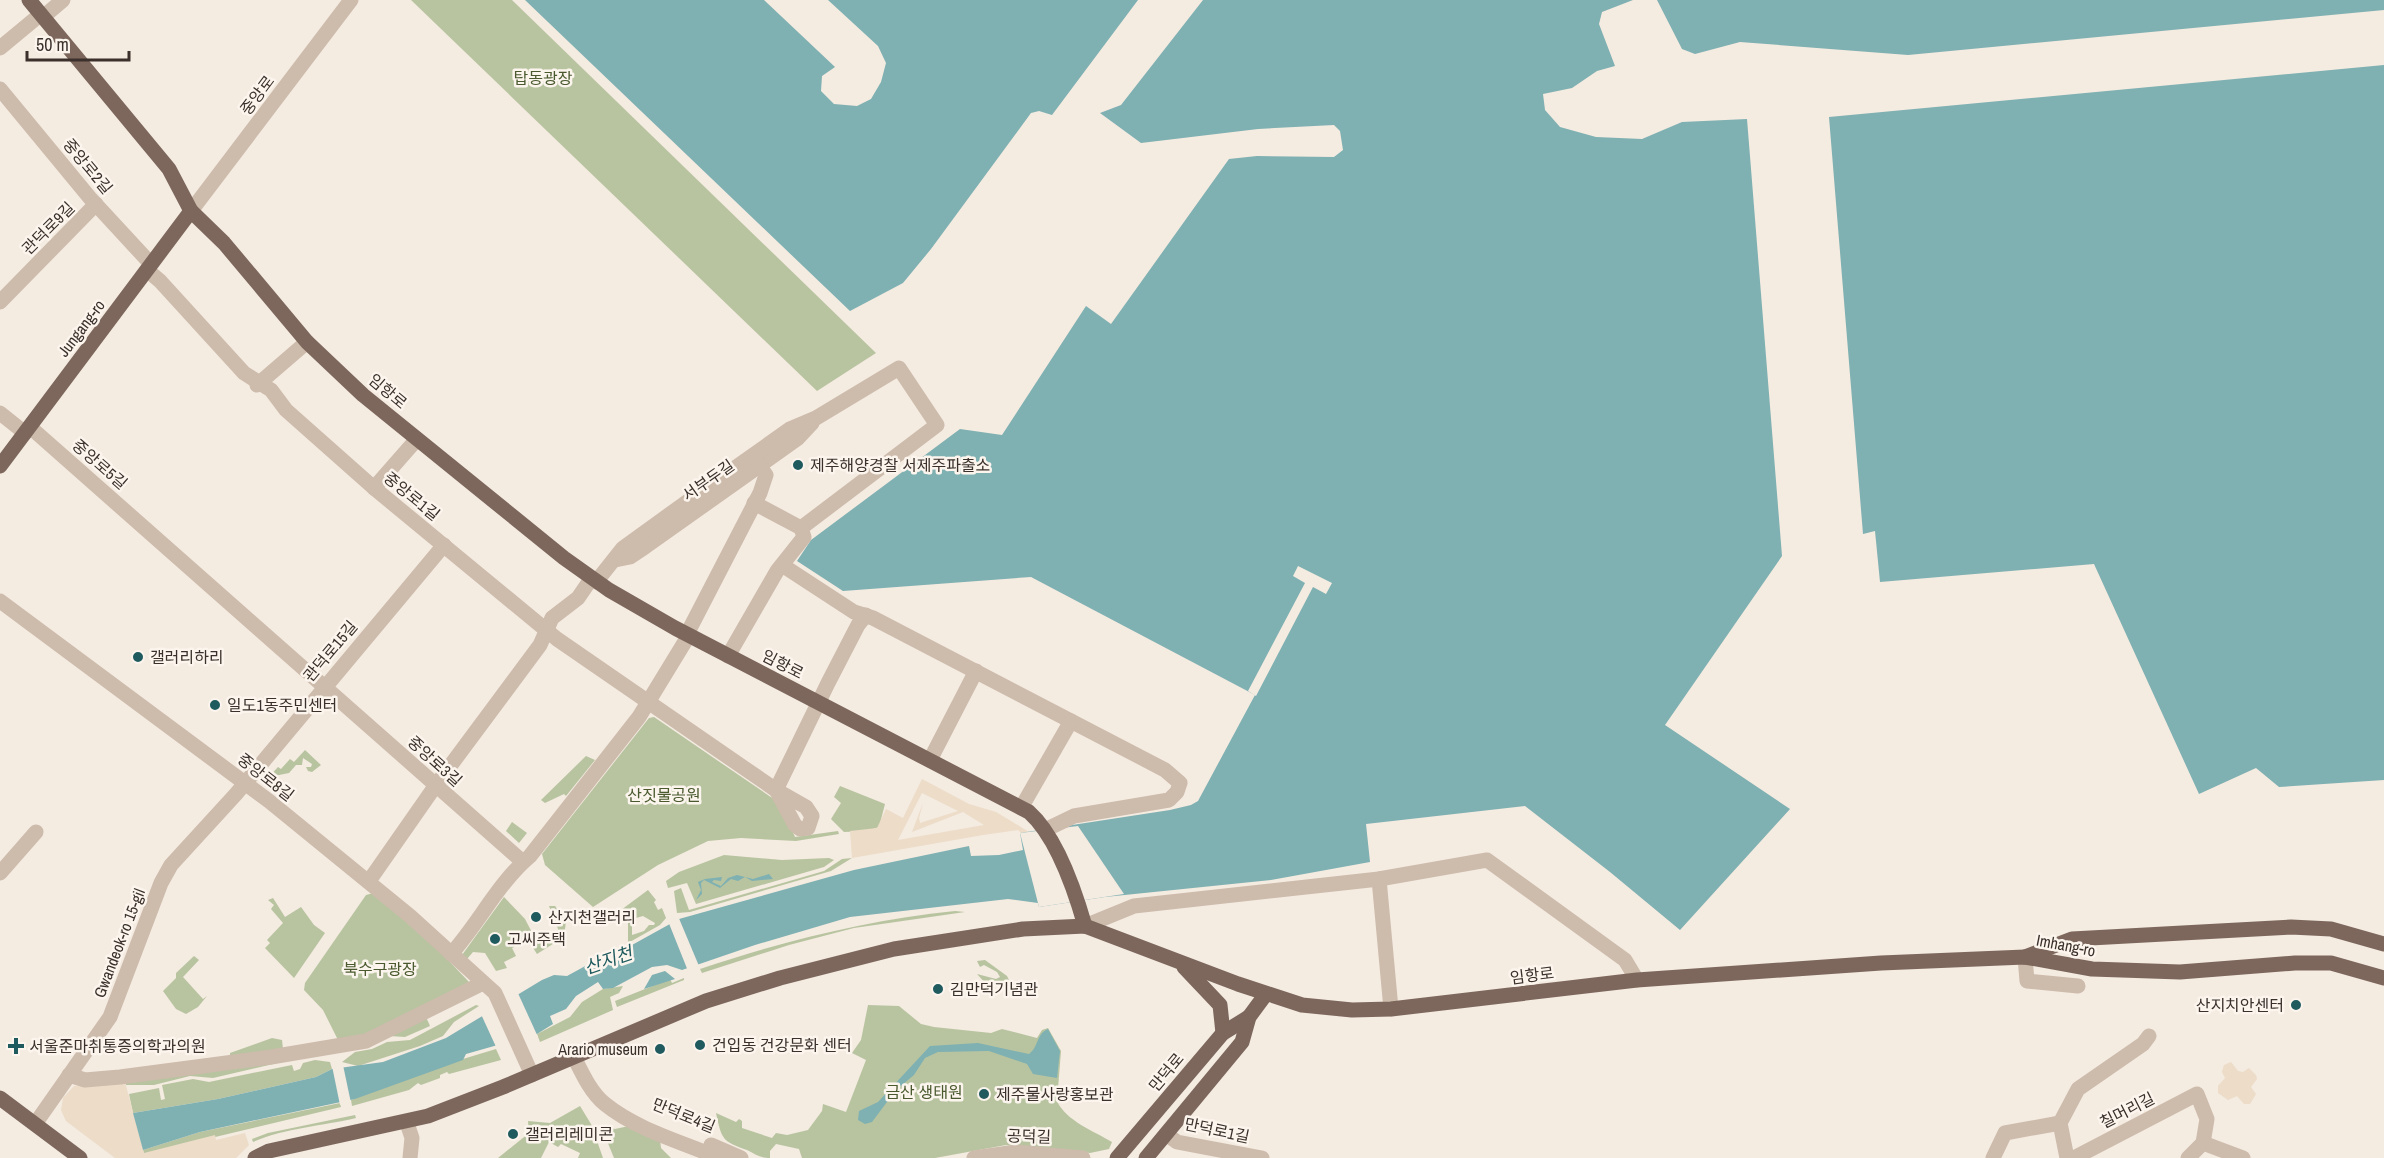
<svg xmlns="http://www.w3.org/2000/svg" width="2384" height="1158" font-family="'Archivo Narrow','Noto Sans KR',sans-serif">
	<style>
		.green { fill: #b8c4a0; fill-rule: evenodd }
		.plaza { fill: #ecdcc8; fill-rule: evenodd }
		.water { fill: #7fb0b2 }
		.pier { fill: #f4ebe1 }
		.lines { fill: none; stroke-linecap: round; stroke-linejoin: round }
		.minor { stroke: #cdbbac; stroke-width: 15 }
		.major { stroke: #7d675c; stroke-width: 15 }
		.poi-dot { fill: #1f5a5e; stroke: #fbf5ee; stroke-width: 2 }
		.labels { text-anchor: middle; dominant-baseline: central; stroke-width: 5; stroke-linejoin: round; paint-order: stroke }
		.park-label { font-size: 16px; fill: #4a5a2e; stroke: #fbf5ee }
		.street-label { font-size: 16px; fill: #3b302b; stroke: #fbf5ee }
		.poi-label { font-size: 16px; fill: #3b302b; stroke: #fbf5ee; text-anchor: start }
		.water-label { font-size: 18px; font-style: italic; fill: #1f5a5e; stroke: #fbf5ee }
	</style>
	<rect width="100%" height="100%" fill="#f4ebe1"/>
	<g class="green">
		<polygon points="411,0 512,0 876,353 817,391"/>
		<polygon points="654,717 781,804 795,837 838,831 839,834 796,841 741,838 708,841 658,865 593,907 545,865 542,854 649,718"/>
		<polygon points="305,750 321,765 312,772 308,771 306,767 311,767 312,764 303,758 302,765 296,765 289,773 274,776 274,784 282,787 285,793 290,794 297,790 287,800 266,780 278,767 281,769 290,759 294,762"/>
		<polygon points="586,756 595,760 566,796 564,794 545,803 541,800"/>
		<polygon points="840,786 885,804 879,827 867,831 844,832 831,819 841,803 834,797"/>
		<polygon points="512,822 527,833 519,843 506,831"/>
		<polygon points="724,855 782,860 829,858 834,860 824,867 696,904 687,883 668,888 666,881 679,872"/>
		<polygon points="852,858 831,871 690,912 677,913 674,891 681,888 689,910 824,871 842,859"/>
		<path d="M648 890 656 900 654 902 658 910 662 908 666 918 660 925 628 943V920L622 921 617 913ZM643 916 655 923 654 925H649L644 931 632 935V924L636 918Z"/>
		<polygon points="373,893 430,941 469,982 369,1036 339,1042 323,1010 304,990 305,983 366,895"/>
		<polygon points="504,897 525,919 538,944 560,934 549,906 555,906 566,921 564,937 537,954 528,940 512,948 516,956 504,962 507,968 496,971 485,953 473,952 467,959 462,955"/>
		<polygon points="273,898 285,917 301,907 314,925 325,933 294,978 265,948 270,943 267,940 283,923 271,909 274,905 268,900"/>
		<path d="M955 911 965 912 854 928 789 945 702 973 700 969C783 941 868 920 955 911Z"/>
		<polygon points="194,956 199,960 183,977 203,999 207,996 198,1007 186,1014 176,1009 163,991 176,978 176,973"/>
		<polygon points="985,960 1007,976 1010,982 987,985 977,974 996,979 1000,977 997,972 984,965 980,967 977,961"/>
		<polygon points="684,978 684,980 617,1007 615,1001 670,979 672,983"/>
		<polygon points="623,986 619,993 610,997 613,1010 540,1042 537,1034 570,1017 582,1002 603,989"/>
		<polygon points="476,1005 479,1006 454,1022 443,1036 420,1046 358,1066 342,1062 355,1052 372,1049 387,1042 410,1040"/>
		<path d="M868 1005 899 1006 921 1024 934 1027 991 1033 1002 1029 1037 1038 1042 1030 1048 1028 1061 1051 1057 1101C1066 1121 1094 1131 1112 1142L1109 1149 1090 1153 1006 1145 935 1158H802L799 1149 776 1144 770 1151V1158C760 1158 755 1154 747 1150 722 1141 722 1140 716 1113L736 1122 739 1119 742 1121V1128L772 1138 776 1133 787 1135 808 1130 822 1111 823 1104 846 1112 866 1060 852 1053 861 1040Z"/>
		<polygon points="426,1017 430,1026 405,1037 389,1036"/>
		<polygon points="272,1038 282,1040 283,1049 230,1056 230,1053"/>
		<polygon points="496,1049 501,1060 449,1074 447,1072 440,1075 440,1078 421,1085 418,1083 409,1090 352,1106 351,1100 443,1065"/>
		<polygon points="315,1060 330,1062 332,1069 316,1077 218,1099 133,1113 129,1094 159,1088 161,1100 165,1099 162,1085 193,1079 209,1082 292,1065 294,1071 300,1069 303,1063"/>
		<polygon points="282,1062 213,1078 190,1076 154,1085 126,1085 125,1082"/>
		<polygon points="340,1103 341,1107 144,1154 143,1150 200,1132"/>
		<polygon points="580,1106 591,1124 603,1158 578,1158 580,1153 561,1144 558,1147 549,1142 541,1158 498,1158 529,1133 528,1121 550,1123"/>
		<path d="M355 1115 356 1118C323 1126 284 1128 253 1142L252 1139 268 1133Z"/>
		<polygon points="601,1126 615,1129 629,1126 660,1139 661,1148 671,1158 614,1158"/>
	</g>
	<g class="plaza">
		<path d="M922 779 969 804 996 812 1029 832 1021 833 1018 830 983 835 852 858 850 831 877 828 886 809 903 818ZM922 793 958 811 920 823 919 818 923 803 912 832 963 812 984 825 898 840Z"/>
		<polygon points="2231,1062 2238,1071 2243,1072 2249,1068 2256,1075 2257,1079 2251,1087 2256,1094 2250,1104 2244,1104 2237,1096 2228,1100 2218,1093 2218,1086 2225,1078 2222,1072 2224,1065"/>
		<polygon points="125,1082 144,1153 215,1135 216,1140 245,1133 249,1145 236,1158 115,1158 66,1121 61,1110 63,1098 74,1086"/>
	</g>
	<g class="water">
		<polygon points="525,0 1138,0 1052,115 1039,111 1031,113 931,249 903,283 850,311"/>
		<polygon points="1203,0 1633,0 1602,12 1599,24 1615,66 1597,71 1572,88 1543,94 1545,110 1560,127 1596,137 1642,139 1682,122 1747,119 1782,556 1665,725 1790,809 1680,930 1610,872 1525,806 1366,824 1370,862 1271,880 1105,897 1039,907 1038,903 1008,899 850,917 755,945 682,970 667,965 652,967 613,988 603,989 598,982 576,996 566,1009 550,1016 553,1024 537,1034 466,1054 463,1060 355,1099 200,1132 143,1150 133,1113 218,1099 316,1077 332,1069 383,1062 446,1038 542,980 554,975 567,976 589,964 609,964 633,951 632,945 679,919 854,870 969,846 971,856 999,855 1023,850 1020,833 1170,810 1191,805 1198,801 1255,695 1031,577 843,591 797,561 811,540 960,429 1002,435 1086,306 1111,324 1229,159 1257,156 1334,157 1343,150 1340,131 1334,125 1258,129 1141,143 1100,113 1121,105"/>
		<polygon points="1657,0 2384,0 2384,10 1908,55 1740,42 1695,54 1682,49"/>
		<polygon points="2384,65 2384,780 2279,787 2256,768 2199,794 2094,564 1880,582 1875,531 1863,534 1829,117"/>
		<polygon points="769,874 773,879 752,881 745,877 738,881 731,879 720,888 704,880 701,883 702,894 696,900 701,890 698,882 705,879 722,877 721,881 714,880 712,882 721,886 728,878 737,875 753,879"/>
		<polygon points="665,971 675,979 644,989 652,975"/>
		<path d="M1048 1029 1060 1051 1057 1078 1033 1074 1027 1064 989 1051 938 1052 925 1058 914 1075 896 1090 872 1122 865 1124 858 1120 859 1111 878 1102 930 1046 978 1043 1029 1054C1039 1047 1036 1034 1048 1029Z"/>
	</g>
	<g class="pier">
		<polygon points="764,0 828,0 878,46 886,63 881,82 871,99 857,106 834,104 821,91 822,76 835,67"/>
		<polygon points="1298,566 1332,583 1326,594 1313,587 1256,696 1248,691 1305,583 1293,576"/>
		<polygon points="1078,826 1124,894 1039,907 1020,833"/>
		<polygon points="678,916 699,966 688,971 668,921"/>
		<polygon points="517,991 538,1037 497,1049 480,1012"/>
		<polygon points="343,1065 351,1103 340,1105 332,1066"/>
	</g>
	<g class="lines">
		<g class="minor">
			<polyline points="43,17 63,0"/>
			<polyline points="0,48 41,14"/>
			<polyline points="0,89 90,198 151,264"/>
			<polyline points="191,211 351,0"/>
			<polyline points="147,270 160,281 244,373 271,390 286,410 374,488 557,639 776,790 806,807 812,816 808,828 800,829 795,825 776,790"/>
			<polyline points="0,302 96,204"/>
			<polyline points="257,385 307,342"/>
			<polyline points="0,413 25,433"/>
			<polyline points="30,427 523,862"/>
			<polyline points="374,488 417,439"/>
			<polyline points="615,560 630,557 645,547 797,439 812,423"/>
			<polyline points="782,565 854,612 873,618 1165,770 1180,783 1177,792 1169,800 1074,816 1045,830"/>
			<polyline points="596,582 623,548 695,496 790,429 816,418 899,368 937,425 801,528 754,503"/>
			<polyline points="0,601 269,801 410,916 495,993 532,1075"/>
			<polyline points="687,634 760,493 766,475 759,465"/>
			<polyline points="728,656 777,571 804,537 801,528"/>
			<polyline points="930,760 976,671"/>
			<polyline points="776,790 828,683 858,625 866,615"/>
			<polyline points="1021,808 1071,721"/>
			<polyline points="0,873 36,832"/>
			<polyline points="1379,879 1391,1009"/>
			<polyline points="369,881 436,785 540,645 552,618 578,598 591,579"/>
			<polyline points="1085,926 1134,906 1379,879 1487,860 1625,960 1637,980"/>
			<path d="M451 954C479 923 498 883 530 856L639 717 689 635"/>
			<polyline points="2025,957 2027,981 2078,986"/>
			<path d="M574 1057C582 1073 591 1093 605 1104 637 1130 682 1142 719 1158"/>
			<polyline points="69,1075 85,1080 120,1077 271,1057 366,1041 481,984"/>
			<polyline points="407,1123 412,1138 410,1158"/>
			<polyline points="35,1124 110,1017 161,883 171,865 236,794 444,545"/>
			<polyline points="1166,1134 1177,1142 1262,1158"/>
			<polyline points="711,1145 741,1158"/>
			<polyline points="974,1158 1016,1152 1083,1158"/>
			<polyline points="1993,1158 2005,1133 2060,1123"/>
			<polyline points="2067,1158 2060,1123 2078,1089 2143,1044 2149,1036"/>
			<polyline points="2074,1158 2197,1094 2207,1119 2203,1143"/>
			<polyline points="2188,1158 2203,1143 2243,1158"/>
		</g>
		<g class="major">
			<path d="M29 0 169 169 191 211 224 243 307 342 363 395 564 558 609 590 675 628 1029 812C1057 837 1075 891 1085 926"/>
			<polyline points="0,466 191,211"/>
			<polyline points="2025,957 2072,939 2291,927 2331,929 2384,944"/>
			<polyline points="1184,967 1220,1005 1223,1033"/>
			<polyline points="0,1098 80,1158"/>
			<polyline points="255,1158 269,1151 428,1116 503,1087 706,1001 780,978 894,949 1023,929 1085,926 1238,984 1302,1005 1352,1010 1391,1009 1637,980 1881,963 2025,957 2092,969 2180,972 2295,963 2331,963 2384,978"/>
			<polyline points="1117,1158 1223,1033 1249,1017"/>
			<polyline points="1146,1158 1242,1042 1249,1017 1266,994"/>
		</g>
	</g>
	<g class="poi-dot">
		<circle cx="798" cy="465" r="6"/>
		<circle cx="138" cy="657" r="6"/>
		<circle cx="215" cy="705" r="6"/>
		<circle cx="536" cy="917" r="6"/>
		<circle cx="495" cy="939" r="6"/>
		<circle cx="938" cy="989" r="6"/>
		<circle cx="2296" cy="1005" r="6"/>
		<circle cx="700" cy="1045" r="6"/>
		<path d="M13 1037h6v6h6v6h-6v6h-6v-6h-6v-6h6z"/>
		<circle cx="660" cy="1049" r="6"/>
		<circle cx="984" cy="1094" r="6"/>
		<circle cx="513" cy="1134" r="6"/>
	</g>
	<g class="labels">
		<g class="park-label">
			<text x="543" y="78">탑동광장</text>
			<text x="664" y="795">산짓물공원</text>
			<text x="380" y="969">북수구광장</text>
			<text x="924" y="1092">금산 생태원</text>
		</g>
		<g class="street-label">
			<text transform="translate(257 95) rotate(-53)">중앙로</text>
			<text transform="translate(88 166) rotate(50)">중앙로2길</text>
			<text transform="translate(48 228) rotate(-45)">관덕로9길</text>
			<text transform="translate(81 328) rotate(-53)">Jungang-ro</text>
			<text transform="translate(388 391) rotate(40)">임항로</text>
			<text transform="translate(100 464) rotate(41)">중앙로5길</text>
			<text transform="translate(708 480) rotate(-35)">서부두길</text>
			<text transform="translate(412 496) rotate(39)">중앙로1길</text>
			<text transform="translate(330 651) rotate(-50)">관덕로15길</text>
			<text transform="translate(783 664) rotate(27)">임항로</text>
			<text transform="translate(435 761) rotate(42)">중앙로3길</text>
			<text transform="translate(266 777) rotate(38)">중앙로8길</text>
			<text transform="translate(119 943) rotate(-69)">Gwandeok-ro 15-gil</text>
			<text transform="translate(2066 945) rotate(11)">Imhang-ro</text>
			<text transform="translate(1532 975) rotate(-7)">임항로</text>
			<text transform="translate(1166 1072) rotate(-50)">만덕로</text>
			<text transform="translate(2127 1110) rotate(-27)">칠머리길</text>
			<text transform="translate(684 1115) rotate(22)">만덕로4길</text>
			<text transform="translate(1217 1130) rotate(12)">만덕로1길</text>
			<text transform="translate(1029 1136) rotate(2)">공덕길</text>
		</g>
		<g class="poi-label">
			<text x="810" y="465">제주해양경찰 서제주파출소</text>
			<text x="150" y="657">갤러리하리</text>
			<text x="227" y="705">일도1동주민센터</text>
			<text x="548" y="917">산지천갤러리</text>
			<text x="507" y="939">고씨주택</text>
			<text x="950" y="989">김만덕기념관</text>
			<text x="2284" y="1005" text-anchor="end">산지치안센터</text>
			<text x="712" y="1045">건입동 건강문화 센터</text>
			<text x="29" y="1046">서울준마취통증의학과의원</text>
			<text x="648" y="1049" text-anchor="end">Arario museum</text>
			<text x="996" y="1094">제주물사랑홍보관</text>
			<text x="525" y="1134">갤러리레미콘</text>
		</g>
		<g class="water-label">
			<text transform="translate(608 960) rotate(-19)">산지천</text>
		</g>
	</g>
	<path d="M27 51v9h102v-9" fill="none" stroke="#3b302b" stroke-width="3"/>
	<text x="36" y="51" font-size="18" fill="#3b302b" stroke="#fbf5ee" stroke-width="4.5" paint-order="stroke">50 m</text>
</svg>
